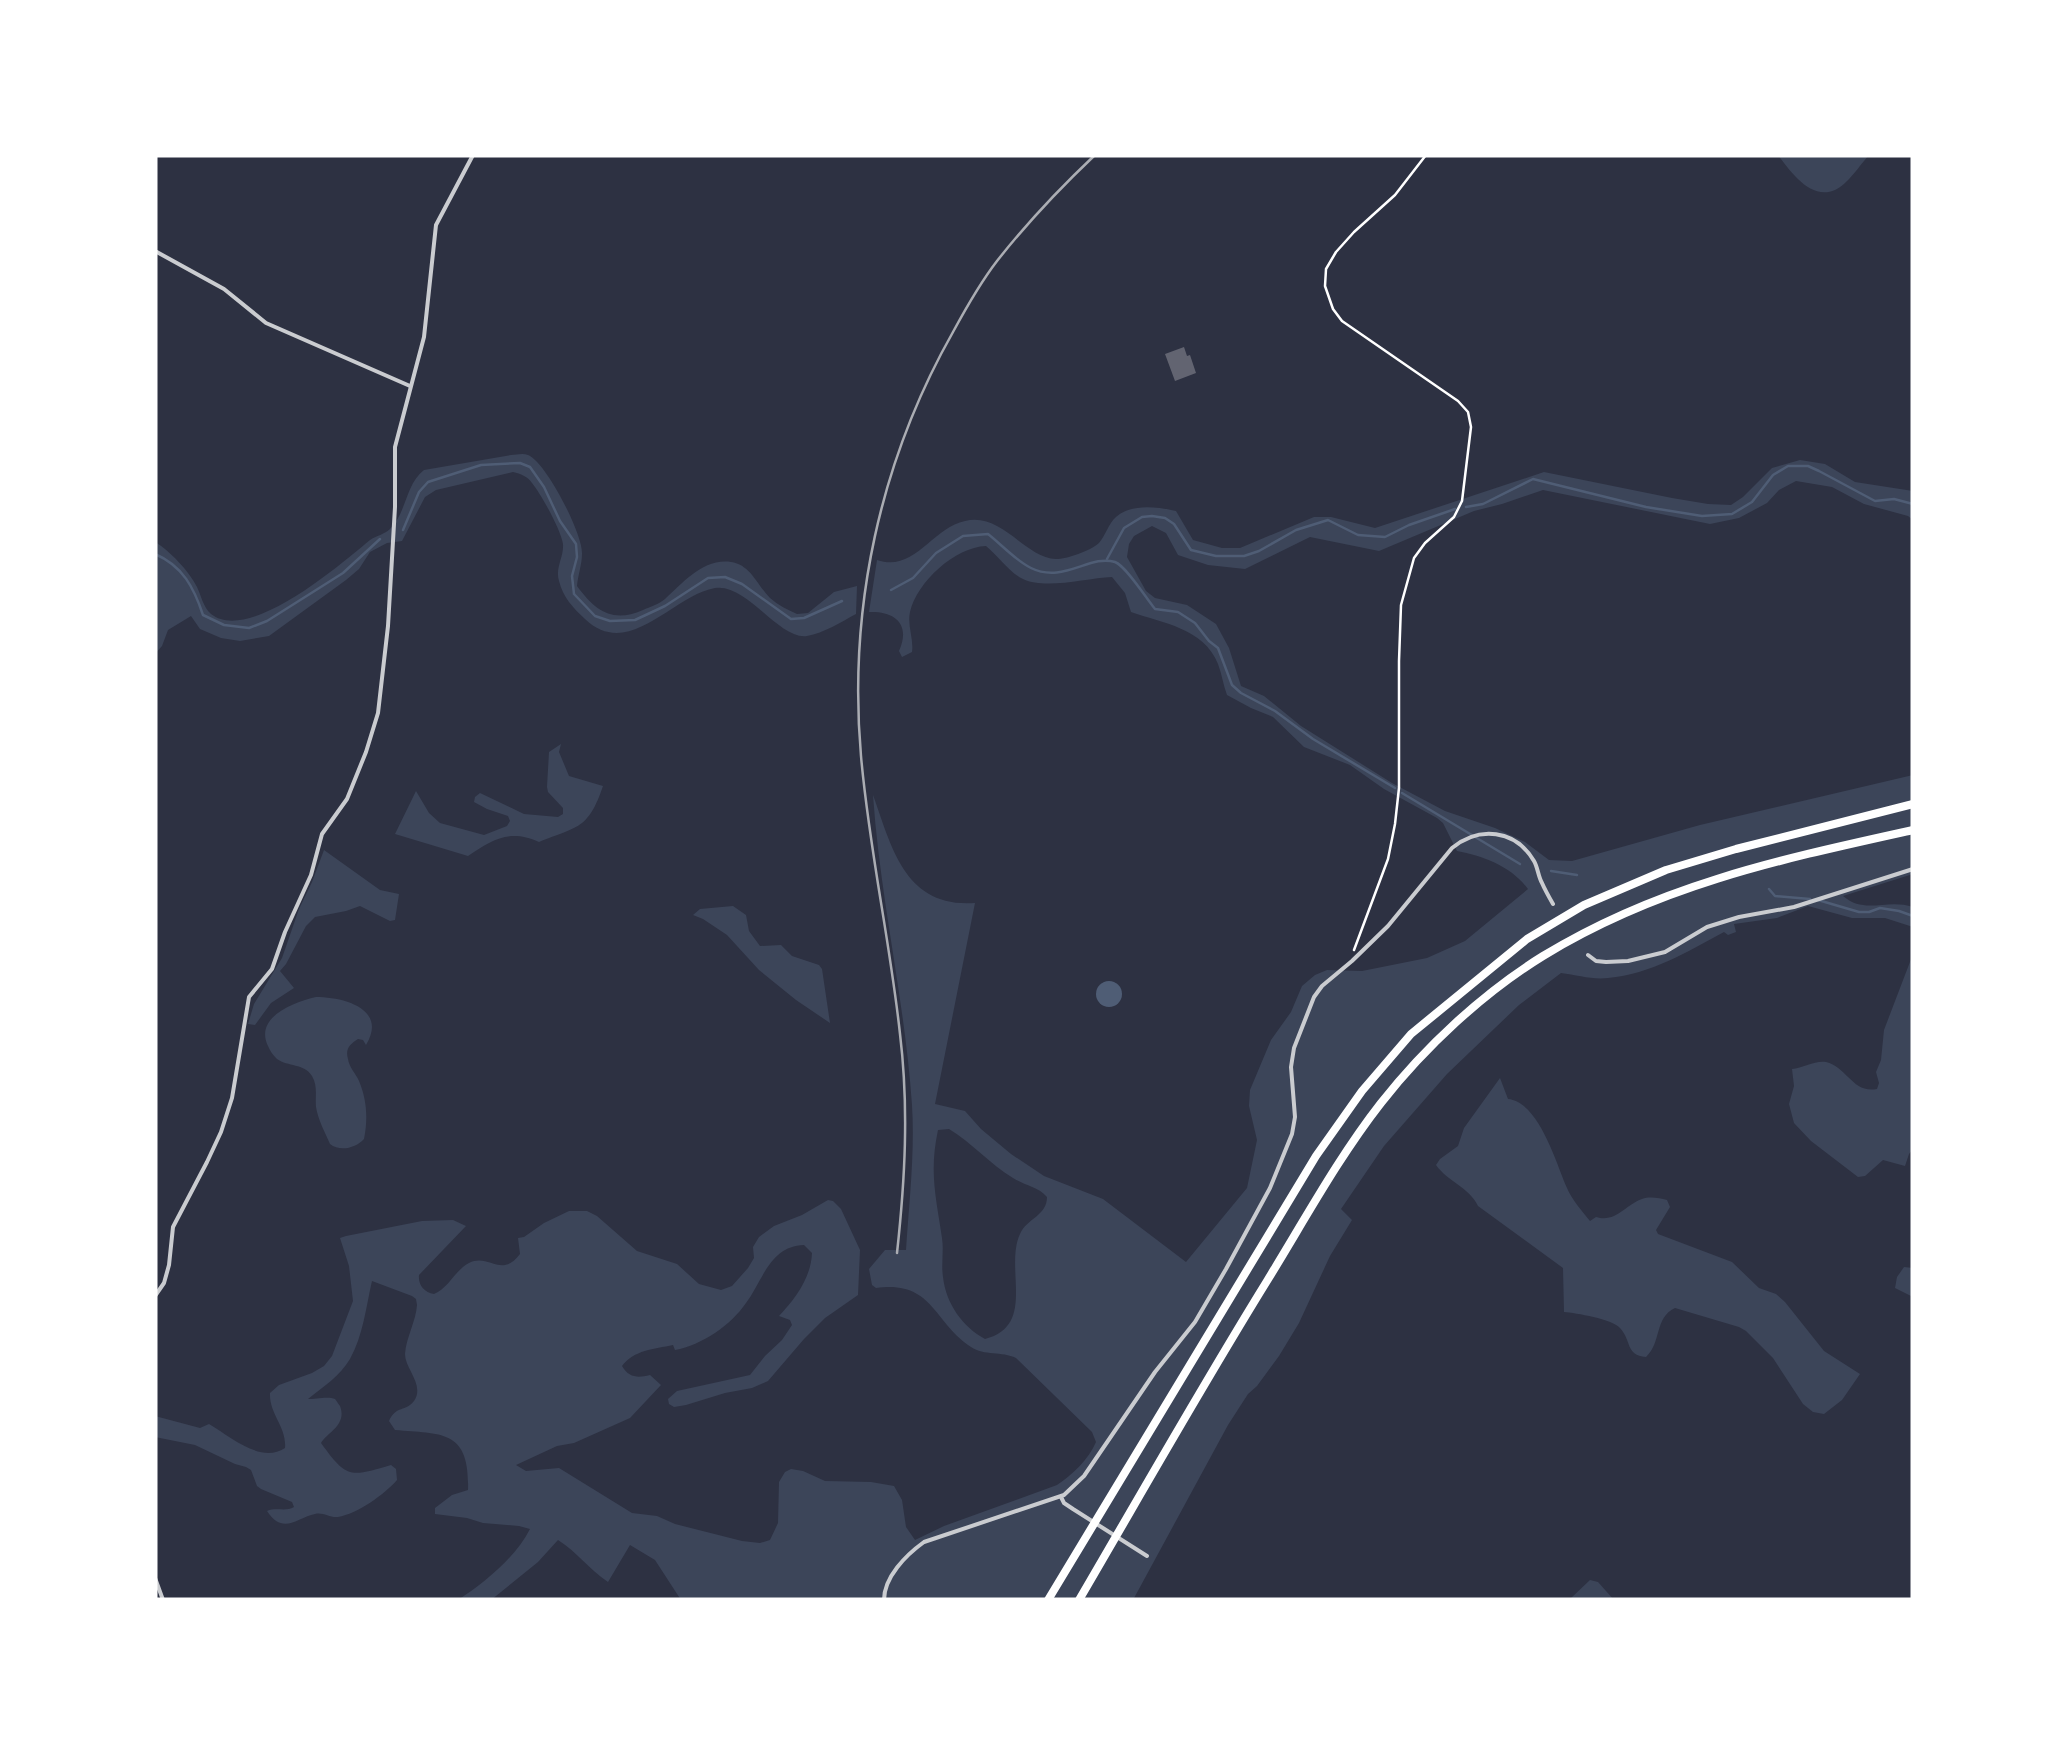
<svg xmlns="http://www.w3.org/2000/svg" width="2068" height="1755" font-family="Figtree,sans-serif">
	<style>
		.green { fill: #3c4559; fill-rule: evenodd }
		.water { fill: #4f5d75 }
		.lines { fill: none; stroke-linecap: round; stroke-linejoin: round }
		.stream { stroke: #4f5d75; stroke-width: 2.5 }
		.building { fill: #626471 }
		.path { stroke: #fff; stroke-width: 2.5 }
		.minor { stroke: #caccd0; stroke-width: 4 }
		.motorway { stroke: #fff; stroke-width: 8 }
		.rail { stroke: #abadb3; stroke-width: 2.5 }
	</style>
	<rect width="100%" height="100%" fill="#2d3142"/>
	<g class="green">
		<path d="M1778 155H1869C1860 165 1848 184 1835 190 1811 201 1790 171 1778 155Z"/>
		<path d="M511 455C517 455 522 453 528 455 546 462 583 534 582 554 582 564 578 575 577 586 596 612 613 623 643 610 650 607 659 604 665 599 683 583 703 558 731 562 751 565 757 585 770 598 778 605 788 610 797 614L808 613 834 592 857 586 856 614C841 622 824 633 807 636 779 640 747 583 715 588 673 595 629 661 585 619 573 608 563 597 559 581 555 568 564 557 563 544 561 530 541 494 532 483 527 476 521 474 513 472L436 490 425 497 402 541 387 543 370 552 359 569 346 580 269 636 240 641 221 638 200 629 191 616 168 630 162 646 155 654V542C170 551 189 571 197 587 201 595 203 607 211 614 249 644 341 564 370 540 376 536 385 534 390 529 407 512 405 485 424 470Z"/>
		<path d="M1800 460 1825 464 1855 482 1913 491V520L1908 516 1864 504 1832 487 1796 481 1779 490 1767 503 1739 518 1710 524 1543 490 1502 504 1474 511 1379 551 1310 537 1245 569 1208 565 1178 555 1166 533 1152 526 1134 536 1129 544 1127 557 1146 591 1155 598 1187 605 1216 624 1229 648 1241 686 1264 696 1301 726 1392 783 1445 811 1495 828 1525 842 1549 860 1572 861 1700 825 1913 775V874L1843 896C1865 915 1887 898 1913 907V927L1885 918H1852L1808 906 1777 918 1734 924 1736 932 1728 935 1724 932C1687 952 1651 974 1608 978 1593 980 1577 975 1561 973L1519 1005 1447 1074 1384 1146 1341 1209 1352 1220 1330 1256 1299 1323 1279 1356 1257 1386 1248 1394 1228 1425 1133 1600H681L655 1560 630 1545 608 1582C589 1569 577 1552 558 1540L538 1562 491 1600H458C484 1583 516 1557 530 1529L519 1526 483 1523 467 1518 435 1514V1508L452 1495 468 1490C470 1430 443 1434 395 1430L389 1421C396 1405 406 1412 414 1401 425 1385 405 1369 405 1354 406 1338 416 1321 417 1305L416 1299 412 1296 372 1281C366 1307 363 1336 350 1359 340 1376 323 1387 308 1399 315 1399 329 1396 335 1399 337 1401 338 1404 340 1406 347 1425 329 1431 321 1443 347 1479 350 1477 391 1465L396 1469 397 1480C385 1494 357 1514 338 1517 330 1518 323 1512 315 1514 298 1517 283 1536 267 1511 276 1507 286 1512 294 1507L292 1502 261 1489 257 1486 251 1470 246 1467 235 1464 195 1445 155 1437V1416L200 1428 209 1424C231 1437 261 1464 285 1448 287 1427 269 1414 270 1393L279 1385 312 1373 324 1366 332 1356 353 1301 349 1266 340 1238 346 1236 422 1221 453 1220 466 1226 419 1275C418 1285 424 1292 434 1294 449 1288 455 1270 469 1263 489 1253 501 1279 520 1254L518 1238 524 1237 544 1223 569 1211H587L597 1216 637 1251 677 1264 699 1284 721 1290 732 1286 748 1268 754 1258 753 1247 759 1237 774 1226 802 1215 828 1200 833 1201 841 1209 860 1250 858 1295 825 1318 804 1339 768 1381 752 1388 725 1393 686 1405 674 1407 669 1404 668 1399 677 1391 750 1375 765 1356 782 1340 792 1325 790 1320 779 1316C795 1299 811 1278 812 1253L804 1245C770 1246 763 1280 746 1303 731 1325 702 1345 675 1350L673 1345C654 1349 634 1350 622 1366 629 1378 638 1378 650 1375L661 1385 630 1418 574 1443 557 1446 516 1465 526 1471 559 1468 632 1513 657 1516 675 1524 742 1541 760 1543 770 1540 778 1523 779 1482 785 1472 791 1469 803 1471 825 1481 871 1482 894 1486 902 1500 906 1527 915 1540 944 1526 1057 1485C1072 1475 1089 1459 1096 1442L1092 1432 1016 1358C1002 1351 984 1356 971 1347 933 1322 933 1280 876 1288L872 1285 869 1269 885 1250H906C909 1203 915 1153 912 1105 905 1001 880 899 873 795 892 848 905 908 975 903L935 1104 965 1111 981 1129 1011 1154 1044 1176 1103 1199 1186 1262 1247 1188 1257 1140 1249 1106 1250 1090 1271 1040 1291 1012 1302 986 1315 975 1327 970 1362 971 1427 958 1465 941 1528 889C1511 866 1483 856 1457 851L1443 823 1437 818 1384 789 1350 765 1304 747 1273 717 1251 708 1227 695C1223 685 1222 674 1218 664 1204 628 1162 623 1131 612L1125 593 1112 577C1086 578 1046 590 1023 579 1011 574 997 555 986 546 955 547 917 582 910 612 907 625 914 639 912 652L902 657 899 651C911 624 895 611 869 612L877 560C914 573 932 528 965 521 1002 512 1025 558 1056 559 1067 559 1090 551 1099 543 1106 535 1108 524 1116 517 1132 503 1158 507 1176 511L1193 540 1222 548H1240L1314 517H1331L1375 528 1544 472 1672 498 1708 504 1731 505 1743 497 1772 468ZM949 1129C972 1143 990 1164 1013 1178 1025 1186 1037 1186 1047 1197 1047 1216 1027 1218 1020 1234 1004 1268 1037 1326 985 1339 963 1327 946 1304 943 1277 941 1264 944 1251 942 1238 936 1197 929 1172 938 1130Z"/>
		<path d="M561 744 559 752 569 776 603 786C588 830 578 826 539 842 510 829 493 839 468 856L395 834 416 791 429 813 440 823 484 835 507 826 510 821 508 816 487 809 474 802 475 797 480 793 524 814 558 817 563 814V808L548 792 547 787 549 752Z"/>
		<polygon points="324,850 380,890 399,894 395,920 390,921 360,906 346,911 315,917 306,926 286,964 280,971 294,988 271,1003 255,1025 248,1024 254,1004 282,958 299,909 312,882"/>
		<polygon points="733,906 746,915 749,931 760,946 781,945 792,956 819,965 822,969 830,1023 796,1000 759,970 727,935 703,919 693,915 700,909"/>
		<path d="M1913 954V1149L1909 1154 1905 1166 1883 1160 1865 1176 1858 1177 1811 1141 1794 1123 1789 1104 1794 1086 1792 1069C1803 1068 1816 1060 1826 1062 1847 1067 1853 1094 1877 1089L1879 1083 1876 1072 1881 1060 1884 1030Z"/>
		<path d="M316 997C344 997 388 1009 366 1045L363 1040 358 1039C350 1044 345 1049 348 1059 349 1067 356 1074 359 1081 367 1100 368 1119 364 1139 356 1148 340 1152 330 1144 325 1132 318 1120 316 1107 315 1096 318 1086 312 1076 304 1063 288 1067 277 1059 273 1055 270 1051 268 1046 254 1017 294 1002 316 997Z"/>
		<path d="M1500 1078 1508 1099C1539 1102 1556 1163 1567 1188 1572 1200 1582 1211 1590 1221L1596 1217C1616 1223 1625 1205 1642 1199 1650 1196 1659 1198 1667 1200L1670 1207 1656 1230 1658 1234 1732 1262 1759 1288 1776 1294 1785 1302 1824 1351 1860 1374 1842 1400 1824 1414 1813 1412 1803 1404 1773 1358 1746 1331 1739 1327 1675 1308C1654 1318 1662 1342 1646 1357 1625 1355 1632 1341 1620 1328 1612 1319 1576 1313 1564 1312L1563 1268 1478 1206C1470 1188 1447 1181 1436 1165L1440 1159 1458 1146 1464 1128Z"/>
		<polygon points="1904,1267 1913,1268 1913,1297 1895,1288 1897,1277"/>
		<polygon points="1590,1580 1598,1582 1614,1600 1569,1600"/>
	</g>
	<circle class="water" cx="1109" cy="994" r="13"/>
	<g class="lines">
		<g class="stream">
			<polyline points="1466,507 1483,504 1533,479 1646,507 1702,516 1732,514 1752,502 1773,475 1788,466 1808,466 1819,471 1875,501 1894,499 1913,504"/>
			<polyline points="403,530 419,492 428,482 481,465 520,463 530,467 544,487 560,521 576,544 577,557 572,576 574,594 595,616 610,621 635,620 665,606 708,578 725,577 742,584 791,619 804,618 842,601"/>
			<path d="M155 554C183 566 194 588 203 615L224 625 249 628 267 621 343 573 380 539"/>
			<polyline points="1107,559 1124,528 1142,517 1152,516 1165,518 1174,524 1191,550 1216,556 1244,556 1259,551 1296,530 1328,520 1358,535 1385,537 1409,525 1455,509"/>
			<path d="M891 590 913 578 936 553 963 536 988 534C1002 545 1015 560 1031 568 1063 584 1090 554 1115 562 1126 566 1146 598 1155 609L1178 612 1195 623 1209 641 1218 648 1232 685 1241 693 1275 711 1313 739 1395 788"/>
			<polyline points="1402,793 1520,864"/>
			<polyline points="1551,871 1577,875"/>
			<polyline points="1769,889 1775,896 1810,899"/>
			<polyline points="1818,900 1859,912 1869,912 1880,908 1899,911 1913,916"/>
		</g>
	</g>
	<polygon class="building" points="1184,347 1187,356 1190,355 1196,373 1175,381 1165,354"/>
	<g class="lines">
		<polyline class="path" points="1354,950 1388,859 1395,824 1399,788 1399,661 1401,605 1414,558 1425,543 1454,517 1462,501 1471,427 1468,412 1458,401 1342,321 1333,309 1325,286 1326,269 1336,252 1354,232 1395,195 1426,155"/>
		<g class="minor">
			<polyline points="155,251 224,289 266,323 410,386"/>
			<polyline points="1588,955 1596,961 1606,962 1628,961 1665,952 1707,927 1739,917 1794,907 1913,869"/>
			<polyline points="155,1296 164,1283 169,1265 173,1227 207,1162 221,1132 232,1098 249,997 272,969 285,932 311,875 322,834 347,799 366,752 378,713 388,626 395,507 395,447 424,337 436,225 473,155"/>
			<polyline points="1061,1497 1064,1503 1073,1509 1147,1556"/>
			<polyline points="155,1578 163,1600"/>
			<path d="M884 1600C884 1577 906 1555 924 1542L1064 1495 1084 1476 1155 1372 1195 1322 1226 1269 1270 1188 1292 1134 1295 1117 1291 1067 1294 1048 1314 997 1322 986 1352 961 1388 926 1452 848C1479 826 1515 829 1534 861 1538 868 1538 876 1542 883 1545 890 1549 897 1553 904"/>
		</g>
		<g class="motorway">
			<polyline points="1048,1600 1316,1156 1362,1091 1411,1034 1527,939 1584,905 1666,870 1736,849 1913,804"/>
			<path d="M1079 1600C1141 1494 1202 1386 1267 1281 1304 1221 1338 1158 1381 1103 1425 1047 1483 993 1543 956 1659 885 1782 859 1913 830"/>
		</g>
		<path class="rail" d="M897 1253C905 1180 909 1108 900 1034 890 941 869 849 861 756 848 608 880 461 953 332 966 308 980 283 997 261 1027 223 1060 188 1095 155"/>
	</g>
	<rect width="2068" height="1755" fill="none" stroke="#ffffff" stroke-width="315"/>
</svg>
